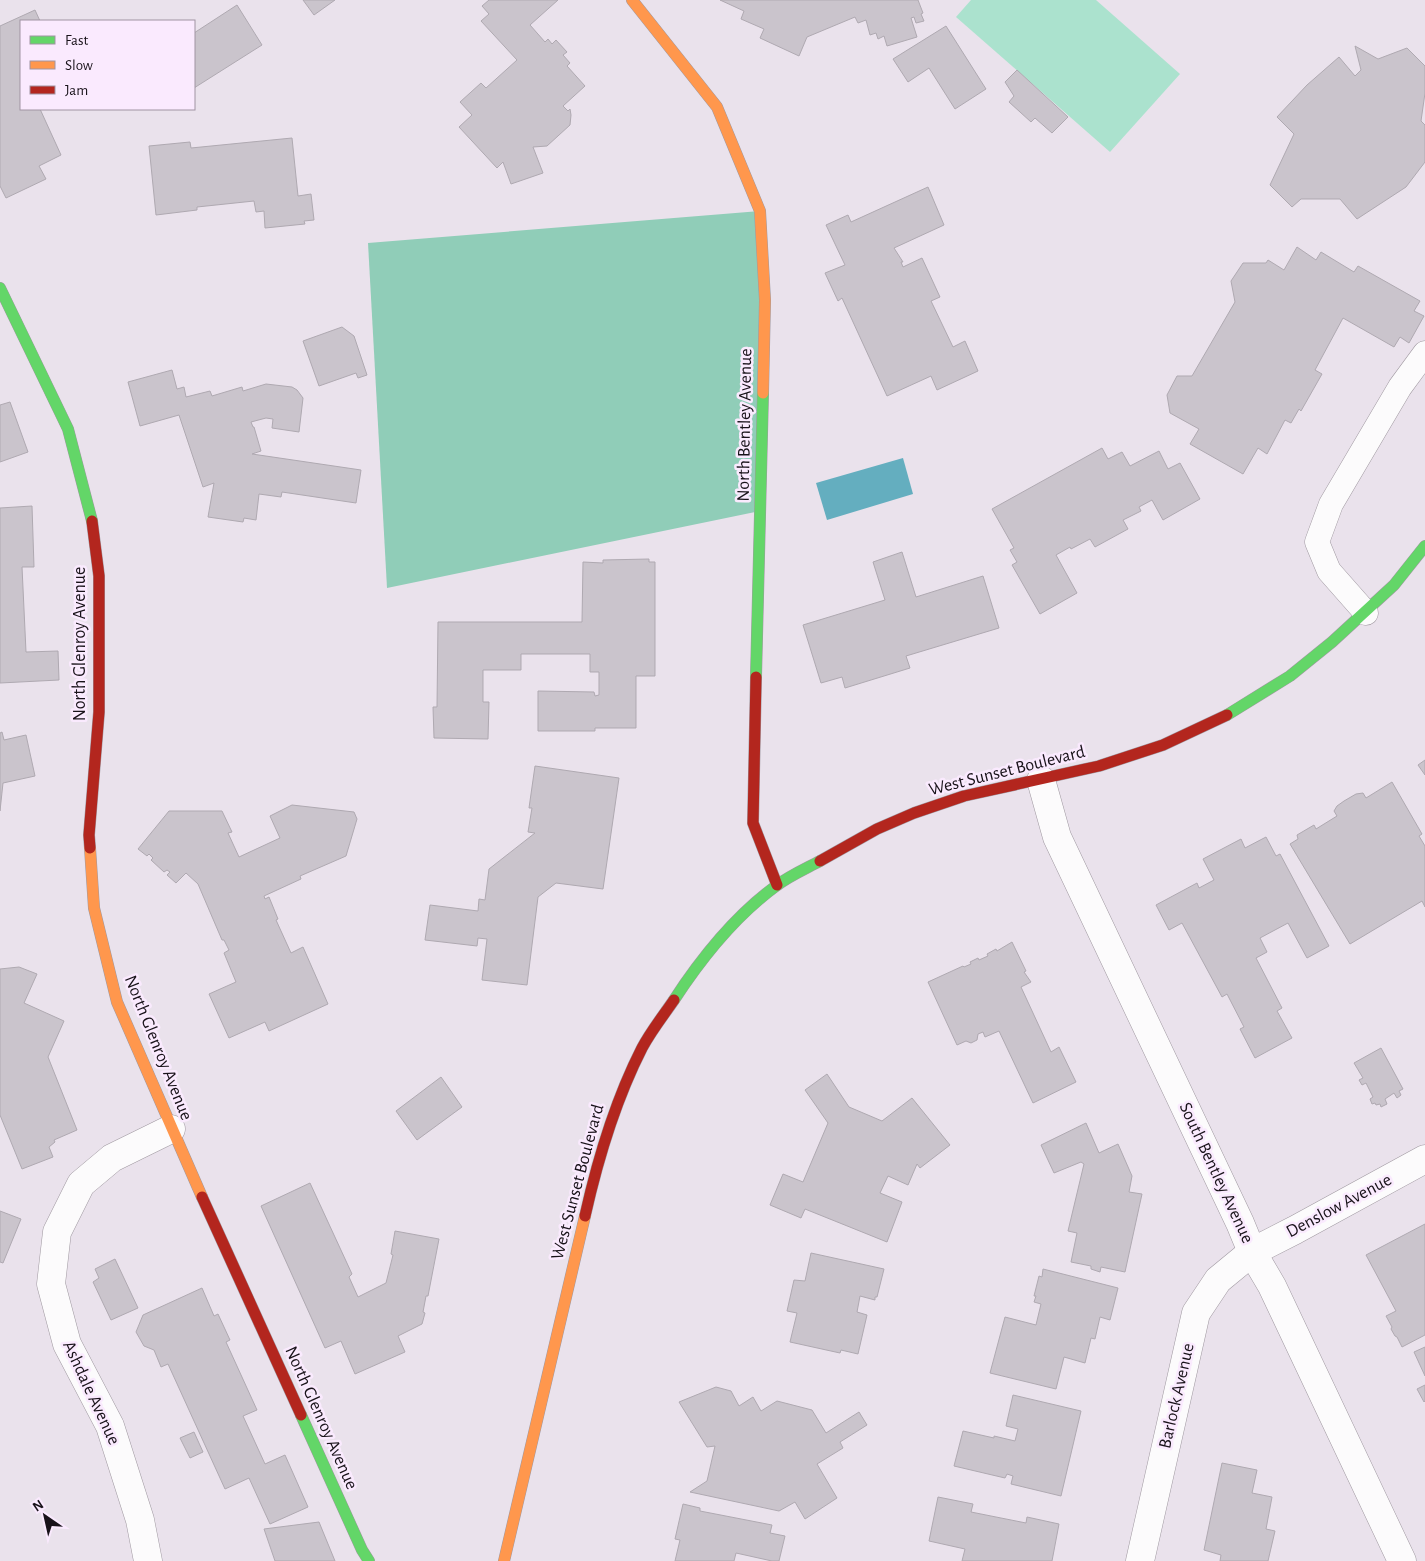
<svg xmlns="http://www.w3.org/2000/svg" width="1425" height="1561" font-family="'Alegreya Sans',sans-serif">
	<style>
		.green { fill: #abe2ce }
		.forest { fill: #90cdb8 }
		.water { fill: #64aebf }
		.building { fill: #cac4cc; stroke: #afa9b1 }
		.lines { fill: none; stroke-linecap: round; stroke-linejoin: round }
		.lane-casing { stroke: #a099a1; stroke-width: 25 }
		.street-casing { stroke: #a099a1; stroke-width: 29 }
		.fast-casing { stroke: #a099a1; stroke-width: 12 }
		.slow-casing { stroke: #a099a1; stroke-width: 12 }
		.jam-casing { stroke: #a099a1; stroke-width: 12 }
		.lane { stroke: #fcfbfc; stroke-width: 24 }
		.street { stroke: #fcfbfc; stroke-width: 28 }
		.fast { stroke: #63d668; stroke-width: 11 }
		.slow { stroke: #ff974d; stroke-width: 11 }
		.jam { stroke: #b3261e; stroke-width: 11 }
		.labels { text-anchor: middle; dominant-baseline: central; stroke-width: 5; stroke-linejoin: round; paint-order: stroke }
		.street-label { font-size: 18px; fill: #181219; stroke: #faeafe }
	</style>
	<rect width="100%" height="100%" fill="#eae2ec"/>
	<polygon class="green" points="971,0 1096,0 1180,74 1110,152 956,17"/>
	<polygon class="forest" points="760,211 760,511 387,588 368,243"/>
	<polygon class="water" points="903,458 913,494 827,520 816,483"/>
	<g class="building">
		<polygon points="303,0 335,0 314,15"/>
		<polygon points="489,0 558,0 530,25 545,42 548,39 552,44 556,40 567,52 563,55 570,63 567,66 585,86 563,106 568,111 570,109 571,115 570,125 547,146 533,147 543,173 511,184 503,162 497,168 459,127 472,115 460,102 481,83 486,88 517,60 481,21 489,14 482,6"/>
		<polygon points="720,0 918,0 923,13 921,14 924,21 916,23 914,17 911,18 917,37 887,46 884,36 878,39 876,33 870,35 866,20 858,23 855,17 807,37 799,56 760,38 764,29 741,19 744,11"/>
		<polygon points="237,5 262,45 194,88 194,33"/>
		<polygon points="35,10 40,21 21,21 21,109 40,109 61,155 39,166 46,179 6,198 0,186 0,26"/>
		<polygon points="946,26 986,89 955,109 929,68 908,82 893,59"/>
		<polygon points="1355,46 1378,59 1407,48 1425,66 1425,93 1421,121 1425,125 1425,162 1406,187 1357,219 1340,199 1301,199 1292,207 1270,185 1294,134 1277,117 1307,85 1339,57 1355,76 1361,70"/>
		<polygon points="1017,70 1068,117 1052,133 1035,118 1031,122 1009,102 1014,96 1005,82"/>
		<polygon points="292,138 298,196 311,194 314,220 304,221 305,224 265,228 264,211 256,212 254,201 197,207 197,210 156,215 149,146 190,142 191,148"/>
		<polygon points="928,187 944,225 894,248 903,262 901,262 903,267 922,258 940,297 931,301 953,347 965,341 978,371 937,390 931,376 887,396 842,298 838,301 825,273 845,265 826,225 848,215 851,222"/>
		<polygon points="1297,247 1316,260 1321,252 1354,272 1358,266 1420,301 1414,311 1424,316 1409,343 1400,337 1394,347 1343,318 1315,370 1322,374 1301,411 1299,409 1291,423 1285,420 1267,454 1258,448 1243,474 1190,444 1199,429 1170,413 1167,395 1177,376 1192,376 1235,302 1231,281 1243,263 1266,263 1268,260 1284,270"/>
		<polygon points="342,327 354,336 367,375 358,378 356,373 319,386 303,341"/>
		<polygon points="172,370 177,389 184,387 186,397 210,391 212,396 242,387 243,391 266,384 292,387 297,390 303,398 299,432 272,428 273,419 266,418 251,422 253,427 254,427 261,451 252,454 361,470 356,503 282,492 281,497 259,494 256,520 244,518 243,522 208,517 214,483 203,487 179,415 140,426 128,382"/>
		<polygon points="10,402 28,452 0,462 0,405"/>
		<polygon points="1102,448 1108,459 1122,452 1130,466 1159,451 1168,469 1180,463 1200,499 1163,520 1152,500 1139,507 1141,511 1123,520 1128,529 1095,547 1090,539 1071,549 1070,547 1056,555 1077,593 1040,614 1012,565 1017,562 1010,550 1014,548 992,509"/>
		<polygon points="32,506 34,567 22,567 26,652 58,651 59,680 0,683 0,508"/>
		<polygon points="902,552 916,597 983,576 999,628 906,656 910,668 845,688 842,677 821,683 803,625 885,600 873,562"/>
		<polygon points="649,559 649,562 655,562 655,676 636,676 636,728 595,728 595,731 538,731 538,691 594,692 595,696 599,695 599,672 590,672 590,654 521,654 521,670 483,670 483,702 489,702 488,739 434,738 433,707 437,707 438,622 582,622 583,562 603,563 603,560"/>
		<polygon points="2,732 4,740 26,735 35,776 3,783 0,811 0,733"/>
		<polygon points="1425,760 1425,775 1418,765"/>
		<polygon points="535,766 619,778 603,889 556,883 538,897 527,985 482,980 487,939 478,938 477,946 425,940 430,905 478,911 479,899 485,900 489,869 535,833 528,832 532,808 529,808"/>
		<polygon points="1392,782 1422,834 1419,836 1425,846 1425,907 1422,901 1350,944 1290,844 1298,839 1297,835 1314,825 1316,829 1337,816 1334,811 1337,806 1344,801 1356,794 1363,793 1366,798"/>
		<polygon points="292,805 354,812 357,819 346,856 300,876 301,879 264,896 265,899 269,897 278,919 276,920 291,953 303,947 328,1004 269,1031 265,1022 229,1038 209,994 236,982 224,953 229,950 224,940 222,940 198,884 186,873 176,883 167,875 170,872 167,870 164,872 151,860 153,858 149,854 147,856 138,849 169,811 222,811 232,832 228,833 239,857 280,838 270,816"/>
		<polygon points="1266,837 1276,856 1280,854 1329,946 1307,958 1288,923 1260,938 1267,952 1256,958 1282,1008 1277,1011 1292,1038 1255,1058 1240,1029 1244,1027 1227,994 1222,997 1182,923 1169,930 1156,905 1197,883 1199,888 1214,880 1203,859 1241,839 1245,848"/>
		<polygon points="1012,942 1026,971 1024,972 1031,982 1021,987 1051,1052 1059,1047 1076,1082 1033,1103 999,1031 985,1037 983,1032 978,1034 977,1040 971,1043 966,1041 957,1045 928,982 963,966 964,967 971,964 970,962 978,958 979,960 988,956 987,954 996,949 997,951"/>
		<polygon points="19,967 37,974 24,1003 64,1021 48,1057 77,1130 54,1140 55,1142 49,1147 53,1157 22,1169 0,1115 0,969"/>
		<polygon points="1381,1048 1403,1089 1399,1091 1401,1095 1397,1098 1394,1093 1385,1099 1387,1104 1381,1107 1380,1104 1376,1105 1375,1103 1372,1104 1370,1099 1373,1097 1366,1083 1362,1085 1359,1080 1363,1078 1354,1063"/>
		<polygon points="827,1074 849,1107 882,1121 912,1098 950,1145 920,1168 917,1164 908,1185 888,1176 880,1193 902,1202 887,1242 805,1209 801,1218 770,1205 783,1174 803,1182 828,1123 805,1090"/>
		<polygon points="441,1077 462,1107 417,1140 396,1111"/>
		<polygon points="1086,1123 1099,1153 1118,1144 1132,1176 1129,1192 1142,1194 1125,1272 1101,1267 1100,1272 1091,1269 1091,1266 1071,1262 1077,1233 1068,1231 1084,1164 1081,1162 1054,1173 1041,1145"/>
		<polygon points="310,1183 352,1274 349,1277 358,1297 386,1283 393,1255 391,1254 395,1231 439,1239 428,1296 426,1296 423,1312 425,1313 422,1324 398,1336 405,1352 355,1374 341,1341 325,1348 261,1206"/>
		<polygon points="0,1211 21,1219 3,1263 0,1262"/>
		<polygon points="1425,1224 1425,1335 1402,1347 1397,1337 1395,1336 1391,1329 1392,1327 1386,1316 1396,1311 1366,1255"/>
		<polygon points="811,1253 884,1269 877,1297 875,1297 875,1300 860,1296 857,1312 867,1315 858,1354 841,1350 840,1353 790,1342 797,1313 787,1311 794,1280 805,1281"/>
		<polygon points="115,1259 138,1308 111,1320 93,1282 99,1278 95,1269"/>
		<polygon points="1043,1269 1118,1288 1110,1320 1100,1317 1095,1339 1091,1338 1085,1363 1064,1357 1056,1389 990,1373 1005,1317 1036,1325 1041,1304 1034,1302 1036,1296 1034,1296 1039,1276 1042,1277"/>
		<polygon points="202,1288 214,1316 218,1314 230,1340 226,1342 257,1410 243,1416 265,1464 285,1455 308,1507 270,1524 249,1478 225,1489 168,1364 161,1367 154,1350 144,1346 136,1332 143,1315"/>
		<polygon points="1425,1347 1425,1376 1414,1352"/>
		<polygon points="1425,1385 1425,1401 1424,1402 1417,1389"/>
		<polygon points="716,1387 731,1391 739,1406 753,1397 761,1411 777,1401 812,1410 826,1433 859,1412 867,1425 840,1442 843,1448 817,1464 837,1498 805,1519 795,1502 779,1511 690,1492 707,1481 715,1446 707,1447 679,1402"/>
		<polygon points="1013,1395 1081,1411 1061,1496 1011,1484 1013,1476 1007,1474 1005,1478 954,1466 963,1431 994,1438 994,1436 1015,1441 1018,1429 1006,1426"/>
		<polygon points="194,1432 203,1452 190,1458 180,1438"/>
		<polygon points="1222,1463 1257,1470 1252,1493 1272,1497 1266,1529 1275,1531 1268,1561 1220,1561 1221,1555 1204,1550"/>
		<polygon points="938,1497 973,1504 971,1512 1026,1523 1027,1517 1059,1524 1052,1561 962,1561 965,1549 929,1541"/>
		<polygon points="683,1504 700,1508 700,1511 772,1525 770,1533 785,1536 779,1561 772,1561 736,1553 734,1561 675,1561 680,1540 675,1539"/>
		<polygon points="319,1522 335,1561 275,1561 264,1529"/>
	</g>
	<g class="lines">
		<g class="lane-casing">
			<polyline id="lane" points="1366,613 1329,571 1317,542 1331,504 1400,387 1425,353"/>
		</g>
		<g class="street-casing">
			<g id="street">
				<polyline points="1041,780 1057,837 1240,1223 1252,1252 1272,1286 1402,1561"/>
				<polyline points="148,1561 140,1520 110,1426 67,1344 51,1284 57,1232 81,1184 112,1158 171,1129"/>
				<polyline points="1140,1561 1196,1313 1218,1280 1252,1252 1295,1230 1425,1159"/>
			</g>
		</g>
		<g class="fast-casing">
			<g id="fast">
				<polyline points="0,288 68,429 92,521"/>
				<polyline points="756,677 763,393"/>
				<polyline points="1227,715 1290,676 1332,642 1394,585 1425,546"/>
				<path d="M674 1000C702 957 735 916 776 886 789 876 805 869 820 861"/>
				<polyline points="301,1415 362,1550 369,1561"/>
			</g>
		</g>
		<g class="slow-casing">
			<g id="slow">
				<polyline points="632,0 717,107 760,211 765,300 763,393"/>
				<polyline points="90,848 94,908 117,1002 202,1197"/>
				<polyline points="504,1561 585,1216"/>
			</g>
		</g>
		<g class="jam-casing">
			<g id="jam">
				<polyline points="756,677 753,823 777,885"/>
				<polyline points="90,848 89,835 99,712 99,576 92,521"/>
				<polyline points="820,861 877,829 914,813 964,796 1099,766 1163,745 1227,715"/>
				<polyline points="202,1197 301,1415"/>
				<path d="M585 1216C598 1158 615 1101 642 1048 651 1031 663 1016 674 1000"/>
			</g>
		</g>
		<use href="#lane" class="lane"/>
		<use href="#street" class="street"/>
		<use href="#fast" class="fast"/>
		<use href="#slow" class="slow"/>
		<use href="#jam" class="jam"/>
	</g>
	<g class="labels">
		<g class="street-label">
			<text transform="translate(745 425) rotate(-89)">North Bentley Avenue</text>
			<text transform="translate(80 644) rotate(-90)">North Glenroy Avenue</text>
			<text transform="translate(1007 771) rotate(-14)">West Sunset Boulevard</text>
			<text transform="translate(158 1048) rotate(68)">North Glenroy Avenue</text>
			<text transform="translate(1216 1173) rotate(65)">South Bentley Avenue</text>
			<text transform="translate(578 1182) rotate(-75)">West Sunset Boulevard</text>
			<text transform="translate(1339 1206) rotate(-28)">Denslow Avenue</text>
			<text transform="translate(91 1393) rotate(65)">Ashdale Avenue</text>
			<text transform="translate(1177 1396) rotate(-77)">Barlock Avenue</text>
			<text transform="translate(321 1418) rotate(66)">North Glenroy Avenue</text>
		</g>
	</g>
	<rect x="20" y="20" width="175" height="90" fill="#faeafe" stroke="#a094a2"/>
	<rect x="30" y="36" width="25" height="8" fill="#63d668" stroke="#a094a2"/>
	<text x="65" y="45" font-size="15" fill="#181219">Fast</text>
	<rect x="30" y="61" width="25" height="8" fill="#ff974d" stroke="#a094a2"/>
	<text x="65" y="70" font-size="15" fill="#181219">Slow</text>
	<rect x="30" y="86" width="25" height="8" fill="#b3261e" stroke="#a094a2"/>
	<text x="65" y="95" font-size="15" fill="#181219">Jam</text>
	<g transform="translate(45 1516) rotate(326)" stroke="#faeafe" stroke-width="4" paint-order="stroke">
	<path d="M0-4L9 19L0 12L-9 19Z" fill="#181219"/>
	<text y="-8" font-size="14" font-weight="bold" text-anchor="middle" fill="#181219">N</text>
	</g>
</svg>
